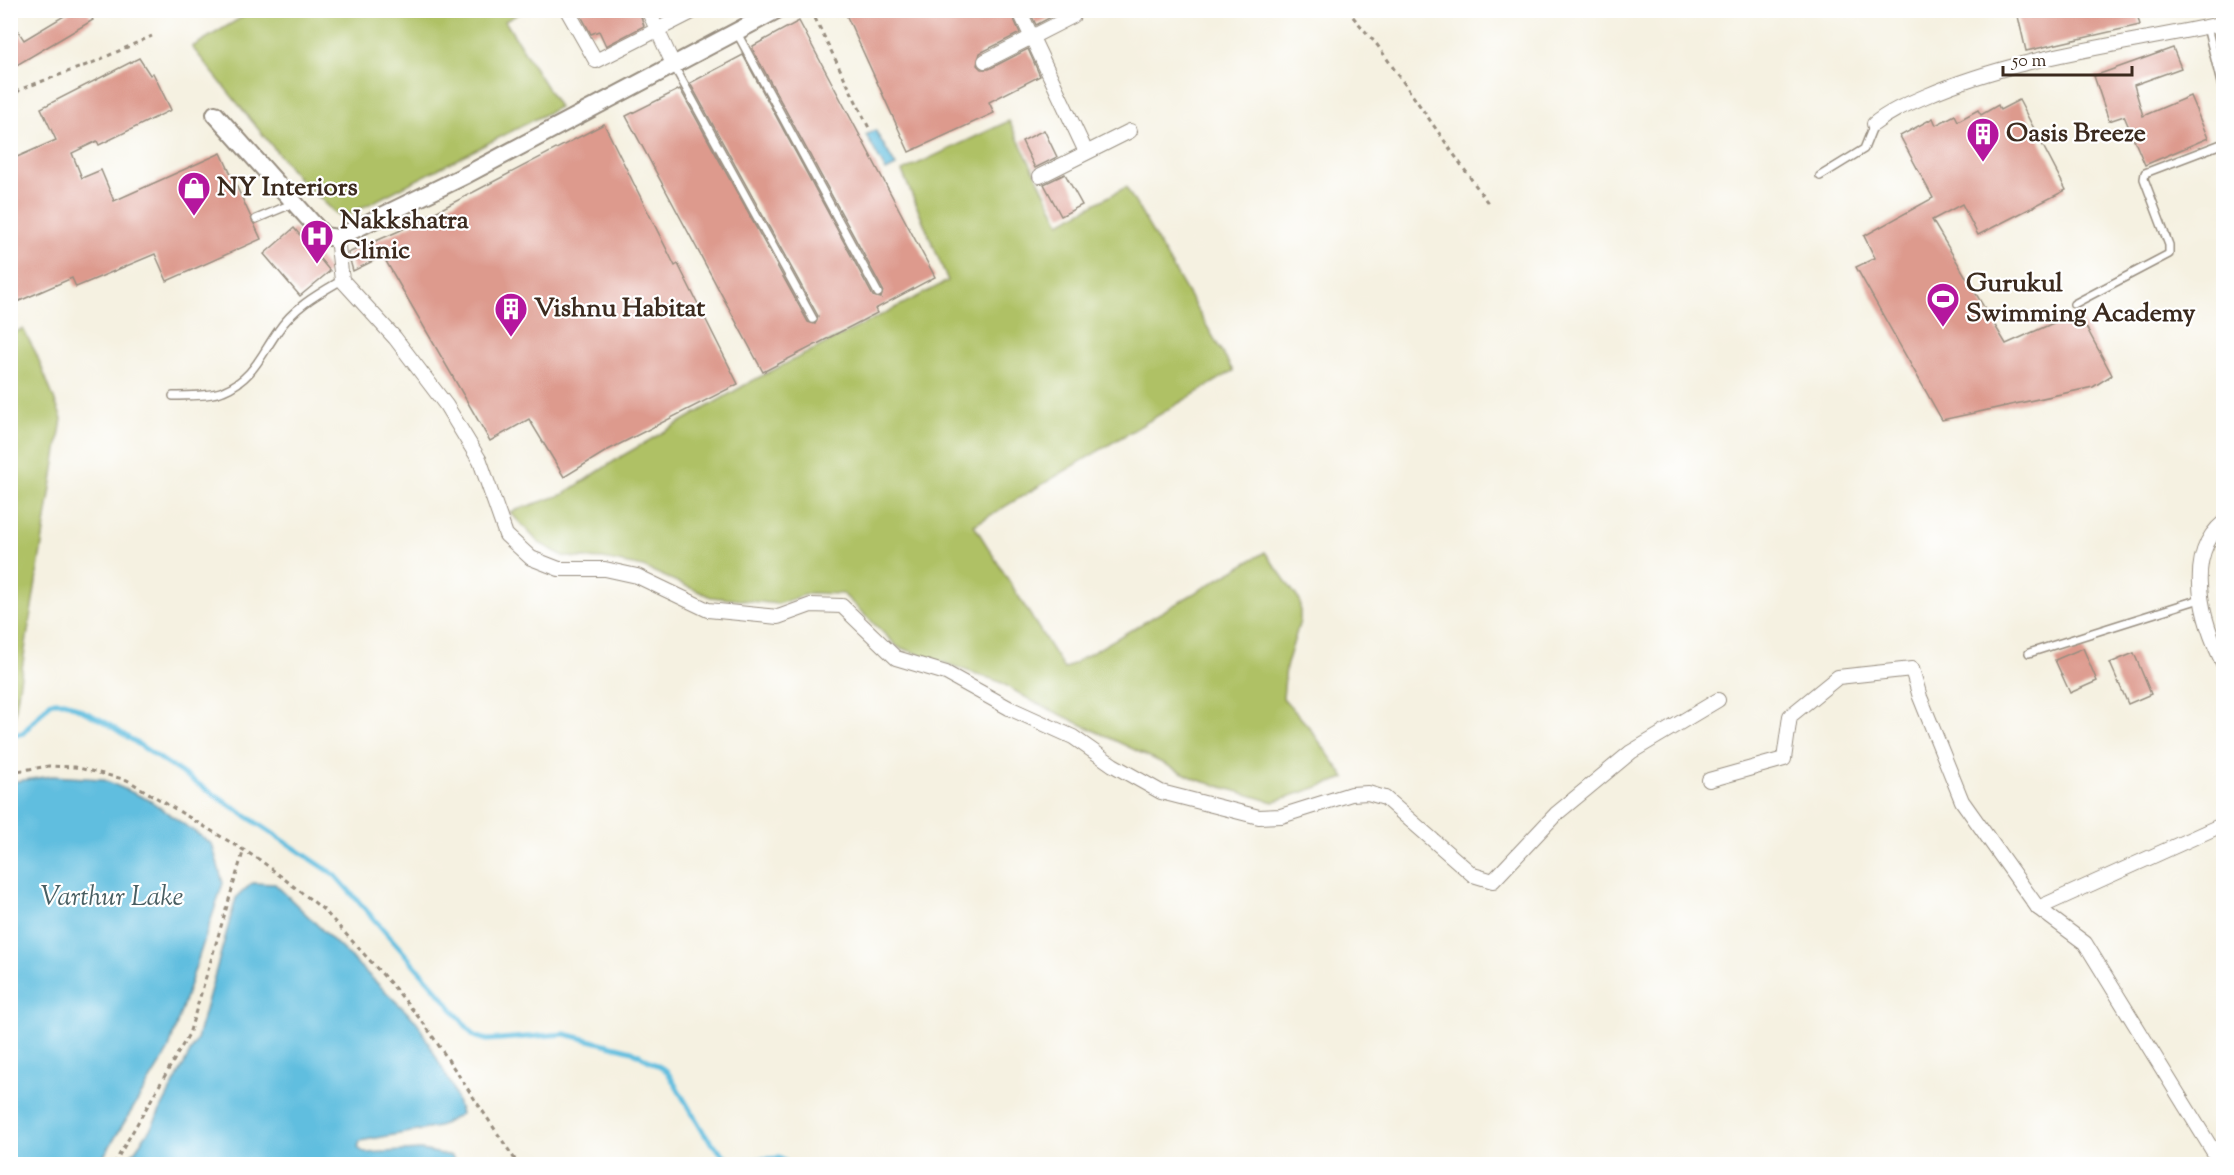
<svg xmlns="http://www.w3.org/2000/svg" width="2234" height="1175" font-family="'Sorts Mill Goudy',serif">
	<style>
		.green { fill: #afc165; stroke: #757642; stroke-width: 1.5 }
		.water { fill: #61bedf; stroke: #4e747e; stroke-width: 1.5 }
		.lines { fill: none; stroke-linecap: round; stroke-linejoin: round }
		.stream { stroke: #61bedf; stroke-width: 5 }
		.building { fill: #dd9a8d }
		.service-casing { stroke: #988e80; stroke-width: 10 }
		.minor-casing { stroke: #988e80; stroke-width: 16 }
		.tertiary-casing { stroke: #988e80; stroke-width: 20 }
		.path { stroke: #988e80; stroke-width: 3; stroke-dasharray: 4.5 4.5; stroke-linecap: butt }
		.service { stroke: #fff; stroke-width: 7 }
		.minor { stroke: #fff; stroke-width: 14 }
		.tertiary { stroke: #fff; stroke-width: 16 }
		.labels { text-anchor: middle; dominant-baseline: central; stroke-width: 4.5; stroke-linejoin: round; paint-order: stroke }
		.poi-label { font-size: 26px; font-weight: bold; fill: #3b2a1e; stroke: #fff; text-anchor: start }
		.water-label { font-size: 27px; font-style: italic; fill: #485e62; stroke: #fff }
	</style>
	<rect width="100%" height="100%" fill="#fff"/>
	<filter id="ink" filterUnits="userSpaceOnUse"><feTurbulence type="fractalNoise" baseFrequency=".0167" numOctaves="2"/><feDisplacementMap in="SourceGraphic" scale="12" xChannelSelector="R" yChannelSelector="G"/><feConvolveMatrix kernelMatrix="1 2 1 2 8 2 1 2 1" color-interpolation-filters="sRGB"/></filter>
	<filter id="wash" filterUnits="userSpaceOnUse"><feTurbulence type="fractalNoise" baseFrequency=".008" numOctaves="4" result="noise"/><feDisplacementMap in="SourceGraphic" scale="24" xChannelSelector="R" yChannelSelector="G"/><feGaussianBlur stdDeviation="1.35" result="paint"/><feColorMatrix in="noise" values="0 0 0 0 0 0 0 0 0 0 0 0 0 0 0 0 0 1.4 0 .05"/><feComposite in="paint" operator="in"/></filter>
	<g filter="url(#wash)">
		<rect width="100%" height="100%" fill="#f5f1e1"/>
		<g class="green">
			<polygon points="254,10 524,11 505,21 559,107 348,215 339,216 297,177 192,47"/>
			<polygon points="1009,121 1060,223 1126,187 1233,371 974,525 1064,669 1265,552 1300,601 1300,621 1286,667 1283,698 1309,727 1345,778 1273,802 1198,780 1032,701 1000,682 898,647 843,594 810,593 778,604 711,597 643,567 603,559 565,557 539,543 510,512 564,494 622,456 752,381 948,281 902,171"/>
			<polygon points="23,329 36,353 62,419 14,719 10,718 10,334"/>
		</g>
		<g class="water">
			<polygon points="875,130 896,166 886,171 866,135"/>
			<polygon points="52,776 102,779 149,800 212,844 223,883 168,1051 99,1164 11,1164 11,782"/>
			<polygon points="252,883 275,884 417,1022 453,1088 461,1114 438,1127 360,1141 358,1148 365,1153 421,1150 452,1156 456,1164 125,1164 151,1128 197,1039 236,898"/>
		</g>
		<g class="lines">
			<polyline class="stream" points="10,736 23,733 51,702 65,702 105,722 335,875 441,995 474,1036 487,1040 565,1034 632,1051 667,1071 705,1135 724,1156 732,1161 779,1158 789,1164"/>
		</g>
		<g id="blocks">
			<g class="building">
				<polygon points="74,10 87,10 93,20 10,69 10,19 24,40"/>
				<polygon points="578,10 639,10 644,26 606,46 599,31 591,34"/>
				<polygon points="844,10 1010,10 1020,33 980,53 977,65 981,69 989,69 1028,49 1040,76 989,102 994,113 909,152"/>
				<polygon points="1029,10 1064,10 1036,25"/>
				<polygon points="2024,10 2136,10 2140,25 2026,51 2017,12"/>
				<polygon points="799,21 935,277 875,309 877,313 763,372 626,116 680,89 808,322 815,324 818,316 690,83 743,55 873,296 881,298 883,290 753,50 753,46"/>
				<polygon points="2173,48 2181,68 2134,85 2143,116 2190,96 2208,138 2145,165 2124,116 2109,121 2094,76"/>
				<polygon points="139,58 150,75 153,73 171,110 99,145 97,141 72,153 82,178 101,170 114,201 221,153 261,239 167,281 155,254 76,287 72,278 10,305 10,160 56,140 41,108"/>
				<polygon points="2019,100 2066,190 1978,235 1962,204 1932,220 2006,344 2078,312 2112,375 2093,387 1942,420 1856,267 1875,258 1864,236 1933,198 1900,136 1933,118 1936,125 1955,115 1958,121 1978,110 1981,115 1998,105 2000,110"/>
				<polygon points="604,124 675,266 678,264 738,384 608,450 564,477 529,419 490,441 383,256 353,271 348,253 399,231"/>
				<polygon points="1044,130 1057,157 1035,168 1022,141"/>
				<polygon points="1065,174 1082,205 1061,216 1044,184"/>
				<polygon points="294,228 330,271 300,296 264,254"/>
				<polygon points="2083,648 2097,681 2070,693 2055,660"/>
				<polygon points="2134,653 2151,694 2128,704 2110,663"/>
			</g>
		</g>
	</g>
	<g filter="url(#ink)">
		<use href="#blocks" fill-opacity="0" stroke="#988e80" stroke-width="1.5"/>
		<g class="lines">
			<g class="service-casing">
				<g id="service">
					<polyline points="2207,27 2224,95"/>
					<polyline points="737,33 878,293"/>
					<polyline points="674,66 813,319"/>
					<polyline points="1820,176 1864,149 1874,124"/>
					<polyline points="256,219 294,203"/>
					<polyline points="2074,304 2169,254 2169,245 2144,179 2145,173 2224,143"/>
					<path d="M173 396C188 395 209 397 223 391 253 379 261 355 278 331 294 307 318 294 342 280"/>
					<polyline points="2029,653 2200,599"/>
				</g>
			</g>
			<g class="minor-casing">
				<g id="minor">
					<polyline points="567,10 596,61 696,10"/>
					<polyline points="648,10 674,66"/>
					<polyline points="1019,10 1086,152"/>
					<polyline points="985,61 1073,16"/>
					<path d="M1874 124C1890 111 1908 104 1926 96 2019 55 2125 45 2224 23"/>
					<polyline points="1040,176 1130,131"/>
					<polyline points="337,238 342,280 395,338 446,405 480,461 506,535 531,558 559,569 605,569 637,576 708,610 778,617 811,605 842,606 896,658 946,673 1009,708 1073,737 1113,765 1161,792 1259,817 1281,816 1351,794 1368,793 1385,798 1473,875 1493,881 1556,814 1631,752 1718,700"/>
					<path d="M2224 522C2182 556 2203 624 2224 665"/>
					<polyline points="1709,780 1784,759 1790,716 1838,677 1912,669 1920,697 1962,801 2038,908 2085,943 2221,1164"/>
					<polyline points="2038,908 2224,824"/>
				</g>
			</g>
			<g class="tertiary-casing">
				<polyline id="tertiary" points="215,114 324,236 337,238 466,175 777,10"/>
			</g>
			<g class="path">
				<polyline points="811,10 869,128"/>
				<polyline points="1347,10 1378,46 1490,206"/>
				<polyline points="10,99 21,89 92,63 152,36"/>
				<polyline points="10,772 49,766 75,767 127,780 260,860 324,910 393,986 425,1025 518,1164"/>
				<polyline points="114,1164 189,1034 244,849"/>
			</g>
			<use href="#service" class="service"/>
			<use href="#minor" class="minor"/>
			<use href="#tertiary" class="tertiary"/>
		</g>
	</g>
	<defs>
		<g id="building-pin" transform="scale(1.725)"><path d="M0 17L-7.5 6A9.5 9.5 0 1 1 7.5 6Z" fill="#b5179e" stroke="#fff"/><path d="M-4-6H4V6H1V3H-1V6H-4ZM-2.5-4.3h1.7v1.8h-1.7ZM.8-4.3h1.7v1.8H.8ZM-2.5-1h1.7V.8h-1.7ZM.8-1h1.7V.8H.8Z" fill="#fff"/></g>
		<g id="shop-pin" transform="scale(1.725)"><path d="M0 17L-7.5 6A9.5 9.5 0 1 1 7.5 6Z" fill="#b5179e" stroke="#fff"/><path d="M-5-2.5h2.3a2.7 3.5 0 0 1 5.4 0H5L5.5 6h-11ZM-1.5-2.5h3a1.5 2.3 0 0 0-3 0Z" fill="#fff"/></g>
		<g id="hospital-pin" transform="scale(1.725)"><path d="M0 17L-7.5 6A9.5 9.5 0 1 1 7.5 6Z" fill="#b5179e" stroke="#fff"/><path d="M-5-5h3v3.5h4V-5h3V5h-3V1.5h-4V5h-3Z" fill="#fff"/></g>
		<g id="stadium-pin" transform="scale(1.725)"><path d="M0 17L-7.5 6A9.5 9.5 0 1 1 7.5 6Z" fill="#b5179e" stroke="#fff"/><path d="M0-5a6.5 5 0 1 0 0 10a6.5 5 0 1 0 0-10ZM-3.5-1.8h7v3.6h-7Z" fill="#fff"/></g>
	</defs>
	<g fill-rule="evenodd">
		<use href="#building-pin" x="1983" y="134"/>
		<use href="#shop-pin" x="194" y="188"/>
		<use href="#hospital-pin" x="317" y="236"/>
		<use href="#stadium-pin" x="1943" y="299"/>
		<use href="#building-pin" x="511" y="309"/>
	</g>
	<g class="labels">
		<g class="poi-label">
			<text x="2006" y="134">Oasis Breeze</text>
			<text x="217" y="188">NY Interiors</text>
			<text x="340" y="221">Nakkshatra<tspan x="340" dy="30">Clinic</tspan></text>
			<text x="1966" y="284">Gurukul<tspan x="1966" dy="30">Swimming Academy</tspan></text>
			<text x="534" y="309">Vishnu Habitat</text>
		</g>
		<g class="water-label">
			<text x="112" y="898">Varthur Lake</text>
		</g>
	</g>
	<rect width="2234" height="1175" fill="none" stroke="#fff" stroke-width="36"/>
	<path d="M2003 66v9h129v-9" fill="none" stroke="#3b2a1e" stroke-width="3"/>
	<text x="2012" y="66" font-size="18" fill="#3b2a1e" stroke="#ffffff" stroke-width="4.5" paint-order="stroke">50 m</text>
</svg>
